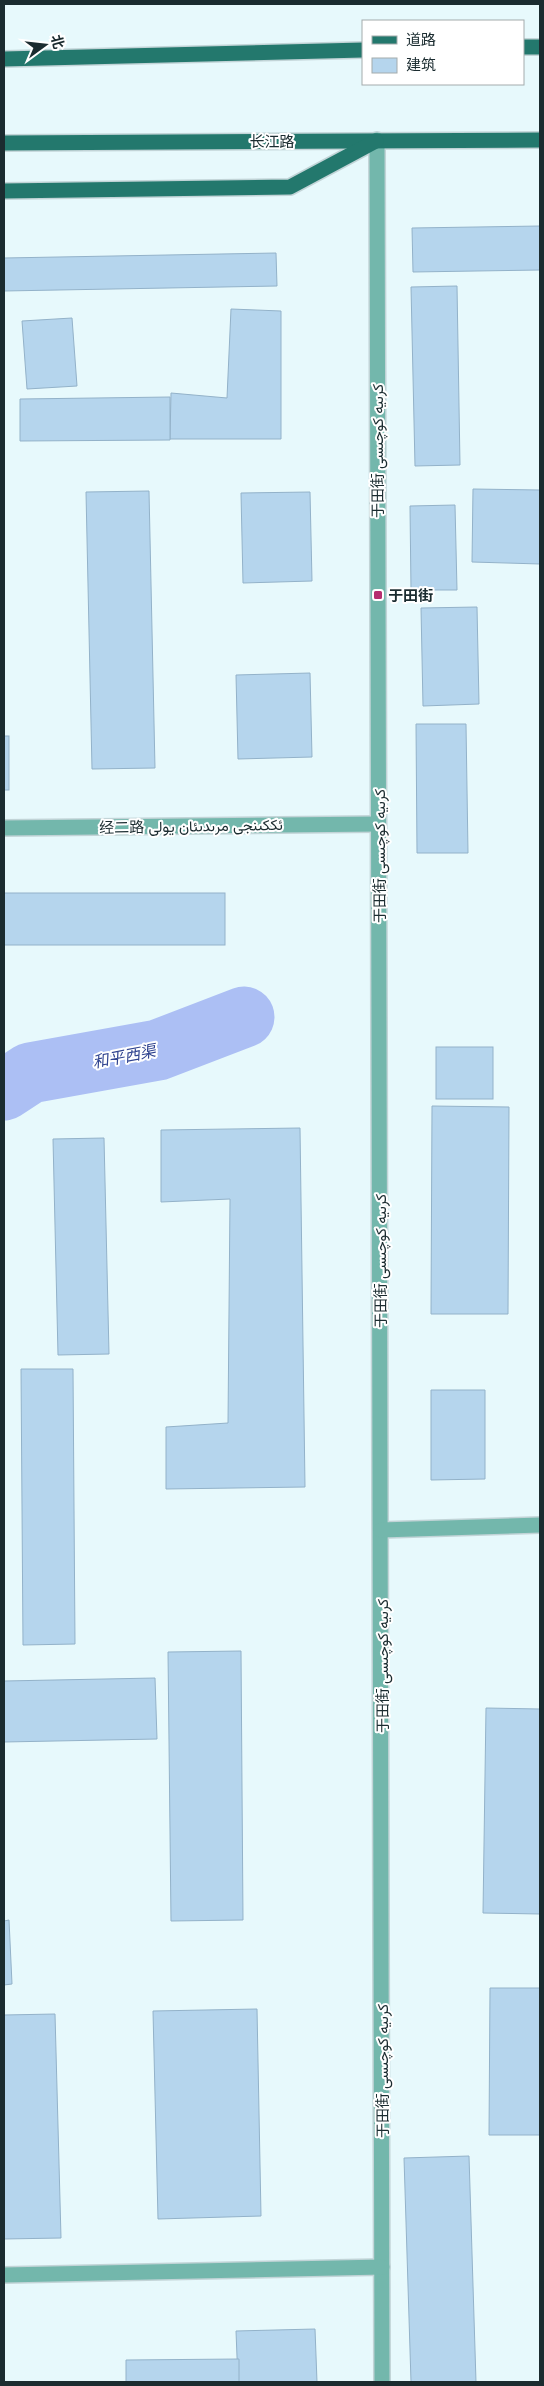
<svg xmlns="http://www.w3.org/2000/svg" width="544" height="2386" font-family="Inter,Vazirmatn,'Noto Sans SC',sans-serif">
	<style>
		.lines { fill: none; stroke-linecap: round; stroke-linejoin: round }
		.river { stroke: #acbff4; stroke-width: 61 }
		.building { fill: #b5d5ed; stroke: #93b2c9 }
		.street-casing { stroke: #c2d4d7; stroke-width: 18 }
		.primary-casing { stroke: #c2d4d7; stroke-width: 18 }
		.street { stroke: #73b7ac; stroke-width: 15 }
		.primary { stroke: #23786d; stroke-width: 15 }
		.poi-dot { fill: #b62f70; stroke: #fff; stroke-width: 2 }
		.labels { text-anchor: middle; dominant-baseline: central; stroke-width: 4; stroke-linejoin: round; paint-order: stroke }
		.street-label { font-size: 15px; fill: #1b2c30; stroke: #fff }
		.poi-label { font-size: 15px; font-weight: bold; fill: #1b2c30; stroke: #fff; text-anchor: start }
		.water-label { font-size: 16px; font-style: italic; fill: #2f438f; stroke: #fff }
	</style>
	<rect width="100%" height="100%" fill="#e7f9fc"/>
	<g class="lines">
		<polyline class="river" points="4,1090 30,1073 158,1050 244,1017"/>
	</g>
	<g class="building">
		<polygon points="540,226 540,270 413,272 412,228"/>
		<polygon points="276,253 277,286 4,291 4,258"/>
		<polygon points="457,286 460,465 415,466 411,287"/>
		<polygon points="231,309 281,311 281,439 170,439 171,393 227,398"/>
		<polygon points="72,318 77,386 27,389 22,321"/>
		<polygon points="170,397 170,440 20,441 20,399"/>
		<polygon points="473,489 540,490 540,564 472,562"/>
		<polygon points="149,491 155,768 92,769 86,492"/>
		<polygon points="310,492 312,581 243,583 241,493"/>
		<polygon points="455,505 457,590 411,590 410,506"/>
		<polygon points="477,607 479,704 423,706 421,608"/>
		<polygon points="310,673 312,757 238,759 236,675"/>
		<polygon points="416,724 466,724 468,853 417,853"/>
		<rect x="4" y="736" width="5" height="54"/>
		<rect x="4" y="893" width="221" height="52"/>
		<rect x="436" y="1047" width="57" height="52"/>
		<polygon points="432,1106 509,1107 508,1314 431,1314"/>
		<polygon points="300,1128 305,1487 166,1489 166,1427 228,1423 230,1199 161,1202 161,1130"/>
		<polygon points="104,1138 109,1354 58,1355 53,1139"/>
		<polygon points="21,1369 73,1369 75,1644 23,1645"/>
		<polygon points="431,1390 485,1390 485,1479 431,1480"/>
		<polygon points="241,1651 243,1920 171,1921 168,1652"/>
		<polygon points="155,1678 157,1739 4,1742 4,1681"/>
		<polygon points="486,1708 540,1709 540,1914 483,1913"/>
		<polygon points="9,1920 12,1984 4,1985 4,1921"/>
		<polygon points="490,1988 540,1988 540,2135 489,2135"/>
		<polygon points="257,2009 261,2216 158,2219 153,2011"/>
		<polygon points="55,2014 61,2238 4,2239 4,2015"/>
		<polygon points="469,2156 476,2382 411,2382 404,2158"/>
		<polygon points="315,2329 317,2382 238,2382 236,2331"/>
		<polygon points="239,2359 239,2382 126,2382 126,2360"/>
	</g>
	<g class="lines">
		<g class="street-casing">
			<g id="street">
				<polyline points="377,140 382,2382"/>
				<polyline points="4,828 378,824"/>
				<polyline points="381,1530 540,1525"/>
				<polyline points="4,2275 382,2267"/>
			</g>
		</g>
		<g class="primary-casing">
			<g id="primary">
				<polyline points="523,47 540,47"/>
				<polyline points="4,59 363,50"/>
				<polyline points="4,143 540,140"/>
				<polyline points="4,191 290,187 376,141"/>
			</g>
		</g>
		<use href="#street" class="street"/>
		<use href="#primary" class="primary"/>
	</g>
	<rect class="poi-dot" x="373" y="590" width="10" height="10" rx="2.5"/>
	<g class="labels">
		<g class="street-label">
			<text x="272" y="141">长江路</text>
			<text transform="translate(377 451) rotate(-90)">于田街 كرىيە كوچىسى</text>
			<text transform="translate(191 826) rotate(-1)">经二路 ئككىنجى مرىدىئان يولى</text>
			<text transform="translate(379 856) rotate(-90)">于田街 كرىيە كوچىسى</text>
			<text transform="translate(380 1261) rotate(-90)">于田街 كرىيە كوچىسى</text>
			<text transform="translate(382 1666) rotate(-90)">于田街 كرىيە كوچىسى</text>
			<text transform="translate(382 2071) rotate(-90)">于田街 كرىيە كوچىسى</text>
		</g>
		<g class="poi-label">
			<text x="388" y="595">于田街</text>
		</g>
		<g class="water-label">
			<text transform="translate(124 1056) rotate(-11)">和平西渠</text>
		</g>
	</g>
	<rect width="544" height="2386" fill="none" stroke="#1b2c30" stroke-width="10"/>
	<rect x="362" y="20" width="162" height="65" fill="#ffffff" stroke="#a4abac"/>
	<rect x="372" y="36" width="25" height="8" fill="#23786d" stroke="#a4abac"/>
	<text x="406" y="45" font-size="15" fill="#1b2c30">道路</text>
	<rect x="372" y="58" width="25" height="15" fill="#b5d5ed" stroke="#a4abac"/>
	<text x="406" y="70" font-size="15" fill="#1b2c30">建筑</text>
	<g transform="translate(45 45) rotate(75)" stroke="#ffffff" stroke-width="4" paint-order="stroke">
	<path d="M0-4L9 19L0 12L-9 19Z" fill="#1b2c30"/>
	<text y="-8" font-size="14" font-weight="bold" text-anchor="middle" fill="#1b2c30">北</text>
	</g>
</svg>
